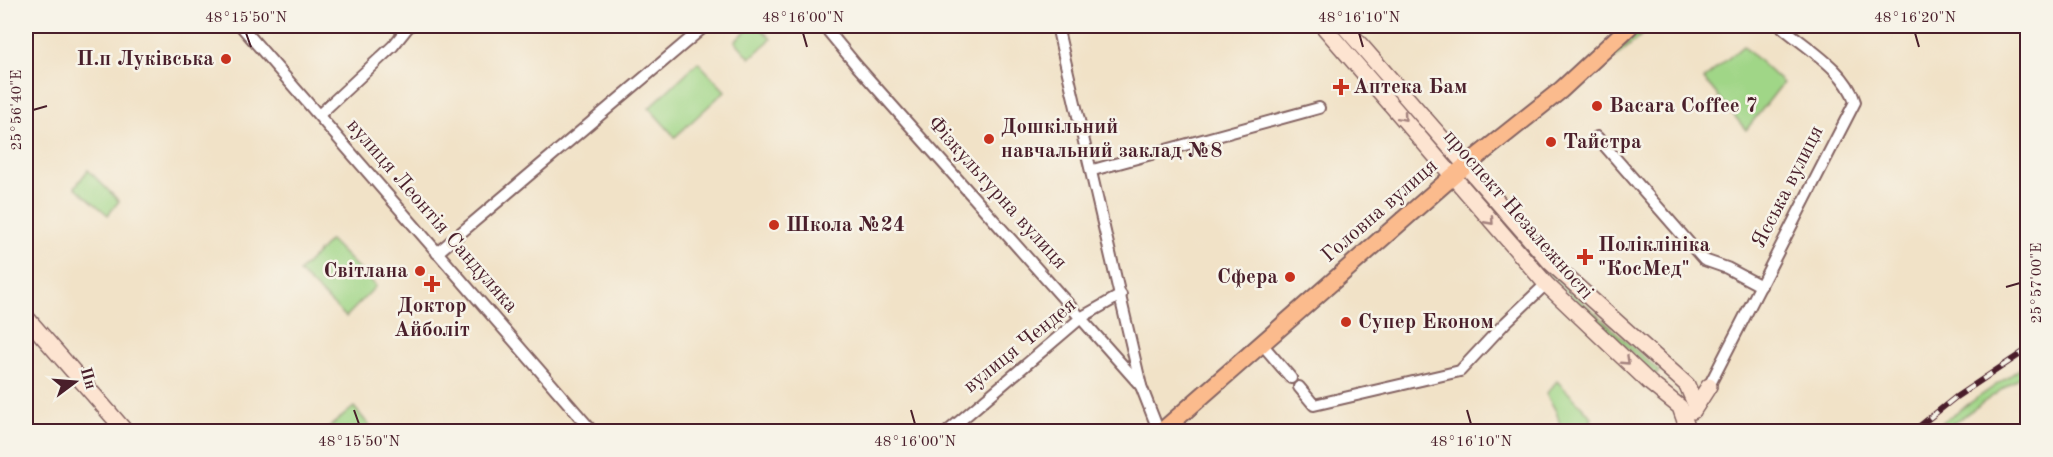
<svg xmlns="http://www.w3.org/2000/svg" width="2053" height="457" font-family="'Old Standard TT',serif">
	<style>
		.green { fill: #a0d687; stroke: #757a59; stroke-width: 1.5 }
		.lines { fill: none; stroke-linecap: round; stroke-linejoin: round }
		.minor-casing { stroke: #846362; stroke-width: 14 }
		.secondary-casing { stroke: #846362; stroke-width: 18 }
		.primary-casing { stroke: #846362; stroke-width: 20 }
		.minor { stroke: #fff; stroke-width: 10 }
		.secondary { stroke: #fde4d1; stroke-width: 15 }
		.primary { stroke: #fbbb8d; stroke-width: 16 }
		.rail-casing { stroke: #4a1f2b; stroke-width: 6 }
		.rail { stroke: #f7f3e8; stroke-width: 4; stroke-dasharray: 11; stroke-linecap: butt }
		.oneway { stroke: #a4827e }
		.ticks { fill: none; stroke: #4a1f2b; stroke-width: 2 }
		.poi-dot { fill: #c8321e; stroke: #f7f3e8; stroke-width: 2 }
		.labels { text-anchor: middle; dominant-baseline: central; stroke-width: 5; stroke-linejoin: round; paint-order: stroke }
		.poi-label { font-size: 21px; font-weight: bold; fill: #4a1f2b; stroke: #f7f3e8; text-anchor: start }
		.street-label { font-size: 21px; fill: #4a1f2b; stroke: #f7f3e8 }
		.neatline { fill: none; stroke: #4a1f2b; stroke-width: 2 }
		.ticks-label { font-size: 15px; text-anchor: middle; fill: #4a1f2b }
	</style>
	<rect width="100%" height="100%" fill="#f7f3e8"/>
	<filter id="ink" filterUnits="userSpaceOnUse"><feTurbulence type="fractalNoise" baseFrequency=".0167" numOctaves="2"/><feDisplacementMap in="SourceGraphic" scale="12" xChannelSelector="R" yChannelSelector="G"/><feConvolveMatrix kernelMatrix="1 2 1 2 8 2 1 2 1" color-interpolation-filters="sRGB"/></filter>
	<filter id="wash" filterUnits="userSpaceOnUse"><feTurbulence type="fractalNoise" baseFrequency=".008" numOctaves="4" result="noise"/><feDisplacementMap in="SourceGraphic" scale="24" xChannelSelector="R" yChannelSelector="G"/><feGaussianBlur stdDeviation="1.35" result="paint"/><feColorMatrix in="noise" values="0 0 0 0 0 0 0 0 0 0 0 0 0 0 0 0 0 1.4 0 .05"/><feComposite in="paint" operator="in"/></filter>
	<g filter="url(#wash)">
		<rect width="100%" height="100%" fill="#f1e2c7"/>
		<g class="green">
			<polygon points="752,26 759,26 771,39 750,58 735,41"/>
			<polygon points="1645,27 1643,34 1616,57 1611,57"/>
			<polygon points="1743,46 1783,83 1746,130 1704,79"/>
			<polygon points="698,62 725,91 675,137 649,108"/>
			<polygon points="88,170 119,201 108,215 75,187"/>
			<polygon points="1509,225 1559,280 1659,371 1656,375 1545,272 1506,228"/>
			<polygon points="330,240 376,286 346,317 299,272"/>
			<polygon points="2027,364 2027,372 1942,431 1929,431"/>
			<polygon points="1557,381 1592,417 1589,431 1562,431 1556,411 1546,394"/>
			<polygon points="354,407 374,431 324,431"/>
		</g>
	</g>
	<g filter="url(#ink)">
		<g class="lines">
			<g class="minor-casing">
				<g id="minor">
					<polyline points="241,26 593,432"/>
					<polyline points="824,26 857,66 1141,386"/>
					<polyline points="1057,26 1141,386 1159,432"/>
					<polyline points="319,115 393,46 409,26"/>
					<polyline points="1597,137 1704,260 1727,268 1761,286"/>
					<polyline points="1093,170 1319,108"/>
					<polyline points="437,253 705,26"/>
					<polyline points="1262,344 1291,378"/>
					<path d="M1709 386 1855 102C1846 70 1805 47 1781 26"/>
					<polyline points="1299,387 1314,405 1460,371 1505,323 1546,284"/>
					<polyline points="947,432 1082,317 1121,295"/>
				</g>
			</g>
			<g class="secondary-casing">
				<g id="secondary">
					<polyline points="1323,26 1546,284 1650,383 1680,407 1686,424"/>
					<polyline points="1344,26 1551,263 1687,385 1696,406"/>
					<polyline points="26,317 126,432"/>
					<polyline points="1693,411 1709,386"/>
				</g>
			</g>
			<g class="primary-casing">
				<polyline id="primary" points="1161,432 1453,176 1561,90 1630,26"/>
			</g>
			<use href="#minor" class="minor"/>
			<use href="#secondary" class="secondary"/>
			<use href="#primary" class="primary"/>
			<g class="rail-casing">
				<polyline id="rail" points="1912,432 1956,397 2028,349"/>
			</g>
			<use href="#rail" class="rail"/>
		</g>
		<defs><path id="oneway-chevron" d="M-2-3.5L2.5 0L-2 3.5" fill="none" stroke-width="1.6" stroke-linecap="round" stroke-linejoin="round" transform="scale(1.5)"/></defs>
		<g class="oneway">
			<use href="#oneway-chevron" transform="translate(1403 117) rotate(49)"/>
			<use href="#oneway-chevron" transform="translate(1490 221) rotate(48)"/>
			<use href="#oneway-chevron" transform="translate(1626 361) rotate(43)"/>
		</g>
	</g>
	<path class="ticks" d="M246 33 251 47M803 33 807 47M1359 33 1363 47M1915 33 1919 47M33 110 47 106M2006 287 2020 283M354 410 359 424M911 410 915 424M1467 410 1471 424"/>
	<g class="poi-dot">
		<circle cx="226" cy="59" r="6"/>
		<path d="M1338 78h6v6h6v6h-6v6h-6v-6h-6v-6h6z"/>
		<circle cx="1597" cy="106" r="6"/>
		<circle cx="989" cy="139" r="6"/>
		<circle cx="1551" cy="142" r="6"/>
		<circle cx="774" cy="225" r="6"/>
		<path d="M1582 248h6v6h6v6h-6v6h-6v-6h-6v-6h6z"/>
		<circle cx="420" cy="271" r="6"/>
		<circle cx="1290" cy="277" r="6"/>
		<path d="M429 275h6v6h6v6h-6v6h-6v-6h-6v-6h6z"/>
		<circle cx="1346" cy="322" r="6"/>
	</g>
	<g class="labels">
		<g class="poi-label">
			<text x="214" y="59" text-anchor="end">П.п Луківська</text>
			<text x="1353" y="87">Аптека Бам</text>
			<text x="1609" y="106">Bacara Coffee 7</text>
			<text x="1001" y="127">Дошкільний<tspan x="1001" dy="24">навчальний заклад №8</tspan></text>
			<text x="1563" y="142">Тайстра</text>
			<text x="786" y="225">Школа №24</text>
			<text x="1598" y="245">Поліклініка<tspan x="1598" dy="24">"КосМед"</tspan></text>
			<text x="408" y="271" text-anchor="end">Світлана</text>
			<text x="1278" y="277" text-anchor="end">Сфера</text>
			<text x="432" y="306" text-anchor="middle">Доктор<tspan x="432" dy="24">Айболіт</tspan></text>
			<text x="1358" y="322">Супер Економ</text>
		</g>
		<g class="street-label">
			<text transform="translate(1788 187) rotate(-63)">Ясська вулиця</text>
			<text transform="translate(997 193) rotate(48)">Фізкультурна вулиця</text>
			<text transform="translate(1380 211) rotate(-41)">Головна вулиця</text>
			<text transform="translate(1518 215) rotate(49)">проспект Незалежності</text>
			<text transform="translate(432 216) rotate(49)">вулиця Леонтія Сандуляка</text>
			<text transform="translate(1020 346) rotate(-39)">вулиця Чендея</text>
		</g>
	</g>
	<rect width="2053" height="457" fill="none" stroke="#f7f3e8" stroke-width="66"/>
	<g transform="translate(75 382) rotate(74)" stroke="#f7f3e8" stroke-width="4.5" paint-order="stroke">
	<path d="M0-4.5L10 22L0 15L-10 22Z" fill="#4a1f2b"/>
	<text y="-9" font-size="16" font-weight="bold" text-anchor="middle" fill="#4a1f2b">Пн</text>
	</g>
	<rect x="33" y="33" width="1987" height="391" class="neatline"/>
	<g class="ticks-label">
		<text x="246" y="22">48°15'50"N</text>
		<text x="803" y="22">48°16'00"N</text>
		<text x="1359" y="22">48°16'10"N</text>
		<text x="1915" y="22">48°16'20"N</text>
		<text transform="translate(16 110) rotate(-90)" y="5">25°56'40"E</text>
		<text transform="translate(2036 283) rotate(-90)" y="5">25°57'00"E</text>
		<text x="359" y="446">48°15'50"N</text>
		<text x="915" y="446">48°16'00"N</text>
		<text x="1471" y="446">48°16'10"N</text>
	</g>
</svg>
